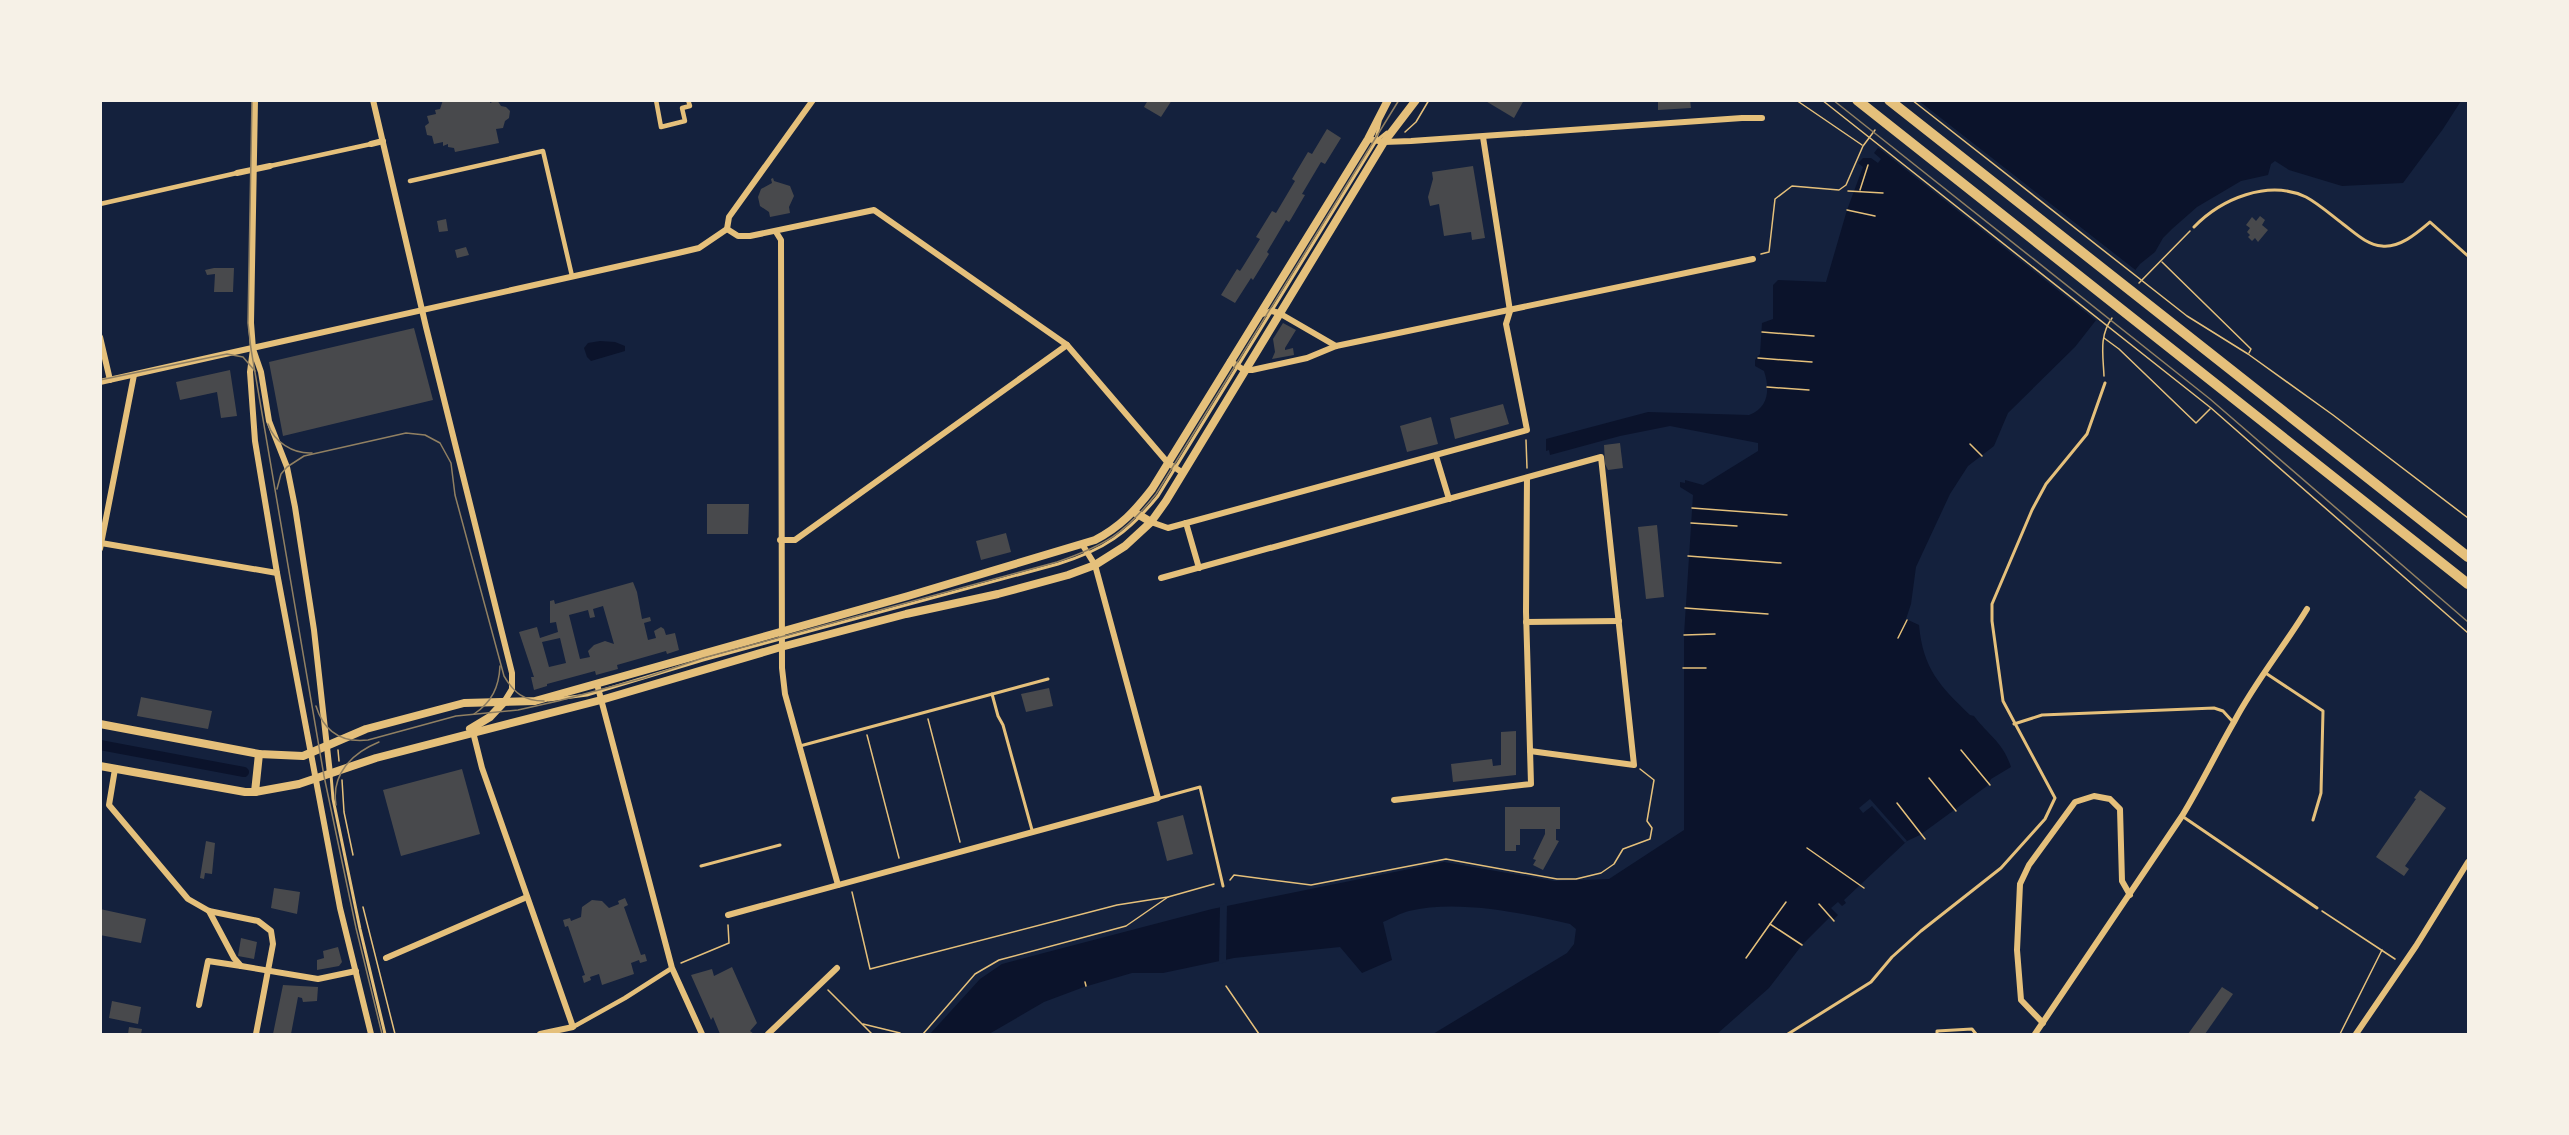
<svg xmlns="http://www.w3.org/2000/svg" width="2569" height="1135" font-family="'PT Sans Narrow',sans-serif">
	<style>
		.water { fill: #0b132b }
		.pier { fill: #14213d }
		.lines { fill: none; stroke-linecap: round; stroke-linejoin: round }
		.canal { stroke: #0b132b; stroke-width: 10 }
		.building { fill: #48494c; fill-rule: evenodd }
		.path { stroke: #e5c07b; stroke-width: 1.5 }
		.service { stroke: #e5c07b; stroke-width: 3 }
		.pedestrian { stroke: #e5c07b; stroke-width: 4.5 }
		.minor { stroke: #e5c07b; stroke-width: 6 }
		.tertiary { stroke: #e5c07b; stroke-width: 8 }
		.trunk { stroke: #e5c07b; stroke-width: 10 }
		.tram { stroke: #918062; stroke-width: 1.5 }
	</style>
	<rect width="100%" height="100%" fill="#14213d"/>
	<g class="water">
		<path d="M1914 101H2461L2443 129 2403 183 2342 186 2289 170 2275 161 2271 164 2268 175 2241 181 2197 207 2172 229 2163 238 2155 252 2140 264 2075 347 2008 413 1994 446 1968 466 1950 494 1916 567 1911 604 1906 619 1919 625C1923 669 1940 686 1970 715L1974 716C1989 736 2003 742 2011 767L1991 779 1987 786 1920 835 1907 841 1844 900 1846 903 1842 906 1838 902 1831 908 1838 915 1833 920 1829 918 1802 945 1769 988 1717 1034H1433L1567 953 1574 944 1576 929 1570 924C1523 913 1457 899 1409 911 1400 913 1391 919 1383 922L1392 960 1362 973 1340 947 1234 958 1163 973H1132L1084 987 1044 1002 989 1034H930L980 979 1002 964 1212 909 1444 862 1554 881 1609 879 1684 830V635L1693 495 1680 487V482L1685 483V480L1703 485 1758 451V443L1670 426 1620 436 1550 455 1549 450 1546 451V439L1648 412 1749 415C1769 408 1770 389 1764 371L1755 366V360L1760 354 1762 323 1773 319V285L1778 280 1826 282 1847 210 1863 167 1858 163 1863 158H1871L1878 163 1881 159 1874 153Z"/>
		<polygon points="600,341 615,342 625,346 625,351 591,361 587,357 584,348 588,343"/>
	</g>
	<g class="pier">
		<polygon points="1911,100 1919,101 2138,272 2098,322 1876,146"/>
		<polygon points="1870,799 1907,841 1905,843 1872,806 1863,813 1859,808"/>
		<polygon points="1227,903 1226,962 1219,964 1220,905"/>
	</g>
	<g class="lines">
		<polyline class="canal" points="100,745 244,772"/>
	</g>
	<g class="building">
		<polygon points="443,100 490,100 490,103 497,100 501,106 506,107 510,111 509,118 505,121 503,128 496,129 499,143 455,152 454,148 448,147 448,144 443,146 443,142 434,144 432,136 427,135 425,126 429,123 427,116 436,114 435,110 440,109"/>
		<polygon points="1148,100 1172,100 1161,117 1144,107"/>
		<polygon points="1484,100 1524,100 1514,118"/>
		<polygon points="1658,100 1690,100 1691,108 1658,110"/>
		<polygon points="1327,129 1341,138 1325,164 1321,162 1302,194 1305,195 1291,219 1289,222 1286,220 1267,252 1269,254 1253,280 1251,278 1235,303 1221,295 1237,269 1240,271 1242,268 1260,239 1256,237 1272,211 1276,213 1295,181 1292,179 1308,152 1312,154"/>
		<polygon points="1473,166 1485,238 1472,240 1471,232 1444,236 1439,204 1430,206 1428,197 1433,179 1432,172"/>
		<polygon points="773,178 774,181 790,186 794,196 789,207 790,213 770,217 769,212 760,206 758,197 761,189 772,183 771,179"/>
		<polygon points="2260,216 2265,220 2262,225 2268,230 2258,242 2255,238 2252,241 2248,237 2250,235 2247,232 2250,228 2246,225 2252,217 2256,221"/>
		<polygon points="446,219 448,231 439,232 437,221"/>
		<polygon points="466,247 469,255 457,258 455,250"/>
		<polygon points="214,268 234,268 233,292 214,292 215,274 207,275 205,270"/>
		<polygon points="1283,323 1296,330 1285,348 1285,350 1293,348 1294,355 1272,359 1275,352 1273,339"/>
		<polygon points="414,328 433,400 283,436 269,362"/>
		<polygon points="230,370 237,416 221,418 217,392 180,400 176,382"/>
		<polygon points="1503,404 1509,424 1455,439 1450,418"/>
		<polygon points="1431,417 1438,444 1407,452 1400,426"/>
		<polygon points="1620,443 1623,468 1608,470 1605,464 1604,445"/>
		<polygon points="707,504 749,504 748,534 707,534"/>
		<polygon points="1657,525 1664,597 1646,599 1638,527"/>
		<polygon points="1006,533 1011,552 981,560 976,541"/>
		<path d="M633 582 637 592 642 619 650 617 651 621 644 623 648 640 656 638 654 631 661 627 664 629 666 635 675 633 679 650 667 654 666 651 617 665 618 669 596 675 595 671 547 684V686L534 690 531 677H534L519 632 537 627 540 638 558 632 556 622 550 623V601L554 600 555 604ZM603 606 614 644 605 641 594 645 588 651 590 657 580 659 569 615 588 610 590 618 595 617 593 609ZM560 638 566 663 549 667 542 642Z"/>
		<polygon points="1049,688 1053,706 1026,712 1021,694"/>
		<polygon points="141,697 212,711 208,729 137,716"/>
		<polygon points="1516,731 1516,775 1453,782 1451,764 1492,759 1493,766 1501,765 1501,732"/>
		<polygon points="462,769 480,834 401,856 383,790"/>
		<polygon points="2420,790 2446,808 2405,866 2409,869 2404,876 2376,857 2416,799 2414,798"/>
		<polygon points="1505,807 1560,807 1560,829 1556,829 1556,840 1559,841 1543,870 1533,865 1536,860 1533,859 1545,834 1545,829 1520,829 1520,845 1516,845 1516,851 1505,851"/>
		<polygon points="1183,815 1193,854 1167,861 1157,822"/>
		<polygon points="206,841 215,843 212,874 205,873 204,879 200,878"/>
		<polygon points="274,888 300,892 297,914 271,908"/>
		<polygon points="625,898 628,905 624,907 641,955 645,954 647,961 640,963 639,960 631,963 634,974 602,985 599,974 590,977 591,980 584,983 582,976 585,975 568,926 565,927 563,920 570,918 571,921 581,917 582,907 592,900 602,901 609,908 619,904 618,901"/>
		<polygon points="100,909 146,919 141,943 100,935"/>
		<polygon points="241,938 257,942 254,959 238,956"/>
		<polygon points="338,947 342,962 339,966 317,970 317,960 324,958 323,951"/>
		<polygon points="732,967 757,1023 750,1031 754,1034 720,1034 713,1017 711,1020 691,975 712,969 714,976"/>
		<polygon points="283,985 318,987 317,1001 303,1002 302,998 298,997 291,1034 273,1034"/>
		<polygon points="2222,987 2233,994 2205,1034 2188,1034"/>
		<polygon points="112,1001 141,1007 138,1024 109,1018"/>
		<polygon points="129,1027 142,1029 141,1034 128,1034"/>
	</g>
	<g class="lines">
		<g class="path">
			<polyline points="1796,100 1862,145"/>
			<polyline points="1822,100 2211,408 2468,633"/>
			<polyline points="1912,100 2187,316 2248,354 2333,415 2468,518"/>
			<polyline points="1405,132 1416,122 1429,100"/>
			<polyline points="1860,190 1868,165"/>
			<polyline points="1848,191 1883,193"/>
			<polyline points="1847,210 1875,216"/>
			<polyline points="1761,254 1769,252 1775,199 1792,186 1839,190 1846,185 1863,146 1875,130"/>
			<polyline points="2162,262 2251,349 2249,353"/>
			<polyline points="2139,283 2190,231"/>
			<polyline points="1762,332 1814,336"/>
			<polyline points="2104,338 2119,349 2196,423 2210,409"/>
			<polyline points="1758,358 1812,362"/>
			<path d="M2104 376C2103 354 2099 336 2112 318"/>
			<polyline points="1767,387 1809,390"/>
			<polyline points="1526,440 1527,468"/>
			<polyline points="1970,444 1982,456"/>
			<polyline points="1692,508 1787,515"/>
			<polyline points="1691,523 1737,526"/>
			<polyline points="1688,556 1781,563"/>
			<polyline points="1685,608 1768,614"/>
			<polyline points="1684,635 1715,634"/>
			<polyline points="1898,638 1907,620"/>
			<polyline points="1683,668 1706,668"/>
			<polyline points="928,719 960,842"/>
			<polyline points="867,735 899,858"/>
			<polyline points="338,750 339,761"/>
			<polyline points="1961,750 1990,785"/>
			<polyline points="1929,778 1956,811"/>
			<polyline points="342,780 344,812 353,855"/>
			<polyline points="1897,803 1925,839"/>
			<polyline points="1807,848 1864,888"/>
			<polyline points="1230,880 1234,875 1311,885 1446,859 1557,879 1576,879 1601,873 1614,864 1623,849 1650,839 1652,828 1647,821 1654,780 1640,769"/>
			<polyline points="852,892 870,969 1117,905 1168,897 1214,884"/>
			<polyline points="1786,902 1770,924 1802,945"/>
			<polyline points="1819,904 1834,921"/>
			<polyline points="363,907 395,1034"/>
			<polyline points="2322,911 2395,959"/>
			<polyline points="1746,958 1770,924"/>
			<polyline points="681,963 729,943 728,925"/>
			<polyline points="1085,982 1086,986"/>
			<polyline points="1226,986 1259,1034"/>
			<polyline points="828,990 872,1034"/>
			<polyline points="863,1024 900,1033"/>
			<polyline points="923,1034 975,974 999,960 1126,926 1168,897"/>
			<polyline points="2340,1034 2382,950"/>
		</g>
		<g class="service">
			<polyline points="1376,139 1380,122"/>
			<path d="M2194 227C2221 199 2268 179 2306 197 2319 204 2331 215 2343 224 2355 233 2367 245 2382 246 2400 248 2417 233 2430 222L2468 256"/>
			<polyline points="2264,672 2323,711 2321,793 2313,820"/>
			<polyline points="992,694 998,716 1003,725 1032,830"/>
			<path d="M549 700 587 695 703 660 1058 564C1104 550 1128 533 1158 496L1376 141 1387 132"/>
			<polyline points="2014,724 2042,715 2214,708 2223,711 2233,722"/>
			<polyline points="800,746 1048,679"/>
			<polyline points="331,775 333,799 360,929 385,1034"/>
			<polyline points="1160,798 1200,787 1223,886"/>
			<polyline points="2182,816 2317,908"/>
			<polyline points="701,866 780,845"/>
			<polyline points="1788,1034 1871,982 1892,957 1921,931 2001,868 2045,819 2055,798 2003,701 1992,621 1992,604 2032,510 2046,484 2087,434 2105,383"/>
			<polyline points="1937,1034 1937,1031 1972,1029 1976,1034"/>
		</g>
		<g class="pedestrian">
			<polyline points="656,100 661,127 685,121 682,108 690,106 688,100"/>
			<polyline points="270,166 371,144"/>
			<polyline points="410,181 543,151 572,276"/>
			<polyline points="100,204 237,173"/>
			<polyline points="573,1027 625,998 672,968"/>
		</g>
		<g class="minor">
			<polyline points="255,100 251,323 253,349 261,372 269,421 287,467 295,507 314,630 330,774"/>
			<polyline points="373,100 426,327 512,673 512,689 504,702"/>
			<polyline points="1368,139 1384,142 1411,141 1742,118 1762,118"/>
			<polyline points="371,144 383,141"/>
			<polyline points="237,173 270,166"/>
			<polyline points="727,229 738,236 750,236 874,210 1067,345 1168,463 1183,473"/>
			<polyline points="727,229 729,217 813,100"/>
			<polyline points="776,232 781,240 782,668 785,694 838,885"/>
			<polyline points="1259,315 1272,311 1279,313 1336,346"/>
			<polyline points="100,337 110,380"/>
			<polyline points="253,349 250,372 255,441 277,573 340,908 371,1034"/>
			<polyline points="1230,361 1244,370 1252,370 1307,358 1336,346 1753,259"/>
			<polyline points="100,382 678,253 699,248 727,229"/>
			<polyline points="1436,456 1449,499"/>
			<polyline points="1151,522 1168,528 1527,430 1506,324 1510,311 1483,137"/>
			<polyline points="1186,523 1199,568"/>
			<polyline points="780,540 795,540 1067,345"/>
			<polyline points="101,543 277,573"/>
			<polyline points="100,549 134,375"/>
			<polyline points="1161,578 1601,457 1634,765 1530,751"/>
			<polyline points="1526,622 1619,621"/>
			<polyline points="597,684 672,968 702,1034"/>
			<polyline points="473,732 482,768 573,1027 540,1034"/>
			<polyline points="115,769 109,805 188,899 209,911 258,921 271,931 273,944 256,1034"/>
			<polyline points="1394,800 1531,784 1526,612 1527,478"/>
			<polyline points="209,911 234,958 241,966 318,979 356,971"/>
			<polyline points="728,915 1158,798 1095,565 1082,544"/>
			<polyline points="386,958 527,897"/>
			<polyline points="199,1005 208,961 241,966"/>
			<polyline points="2043,1023 2021,1000 2017,950 2020,884 2029,865 2075,802 2094,796 2110,799 2120,809 2122,881 2130,895"/>
			<polyline points="768,1034 837,968"/>
			<path d="M2035 1034 2182 816C2201 785 2216 753 2234 722 2255 682 2284 647 2307 609"/>
			<polyline points="2356,1034 2416,946 2468,862"/>
		</g>
		<g class="tertiary">
			<polyline points="1134,512 1151,522"/>
			<path d="M100 724 259 754 303 756 366 729 464 703 535 701 908 596 1095 540C1120 527 1135 511 1152 489L1368 139 1388 100"/>
			<polyline points="470,729 490,717 504,702"/>
			<polyline points="100,766 245,792 255,792 299,784 376,758 601,700 781,647 906,614 998,594 1068,575 1095,565 1125,546 1151,522 1166,501 1384,142 1416,100"/>
			<polyline points="255,792 259,754"/>
		</g>
		<g class="trunk">
			<polyline points="1857,100 2468,584"/>
			<polyline points="1889,100 2468,557"/>
		</g>
		<g class="tram">
			<polyline points="252,100 248,323 251,349 324,776 356,928 382,1034"/>
			<polyline points="1833,100 2210,399 2468,622"/>
			<polyline points="100,380 227,354 243,357 255,371"/>
			<path d="M268 424C274 442 293 454 312 453"/>
			<path d="M277 489 281 474 287 467 304 456 406 433 425 435 440 443 451 463 455 495 504 676C514 693 524 701 544 701"/>
			<path d="M316 706C324 732 341 743 368 740L456 716 518 710 558 701 644 678 703 658 1057 562C1106 545 1124 534 1156 494L1399 100"/>
			<path d="M474 714C492 702 499 687 500 666"/>
			<path d="M336 805C331 774 352 753 379 742"/>
		</g>
	</g>
	<rect width="2569" height="1135" fill="none" stroke="#f6f1e7" stroke-width="204"/>
</svg>
